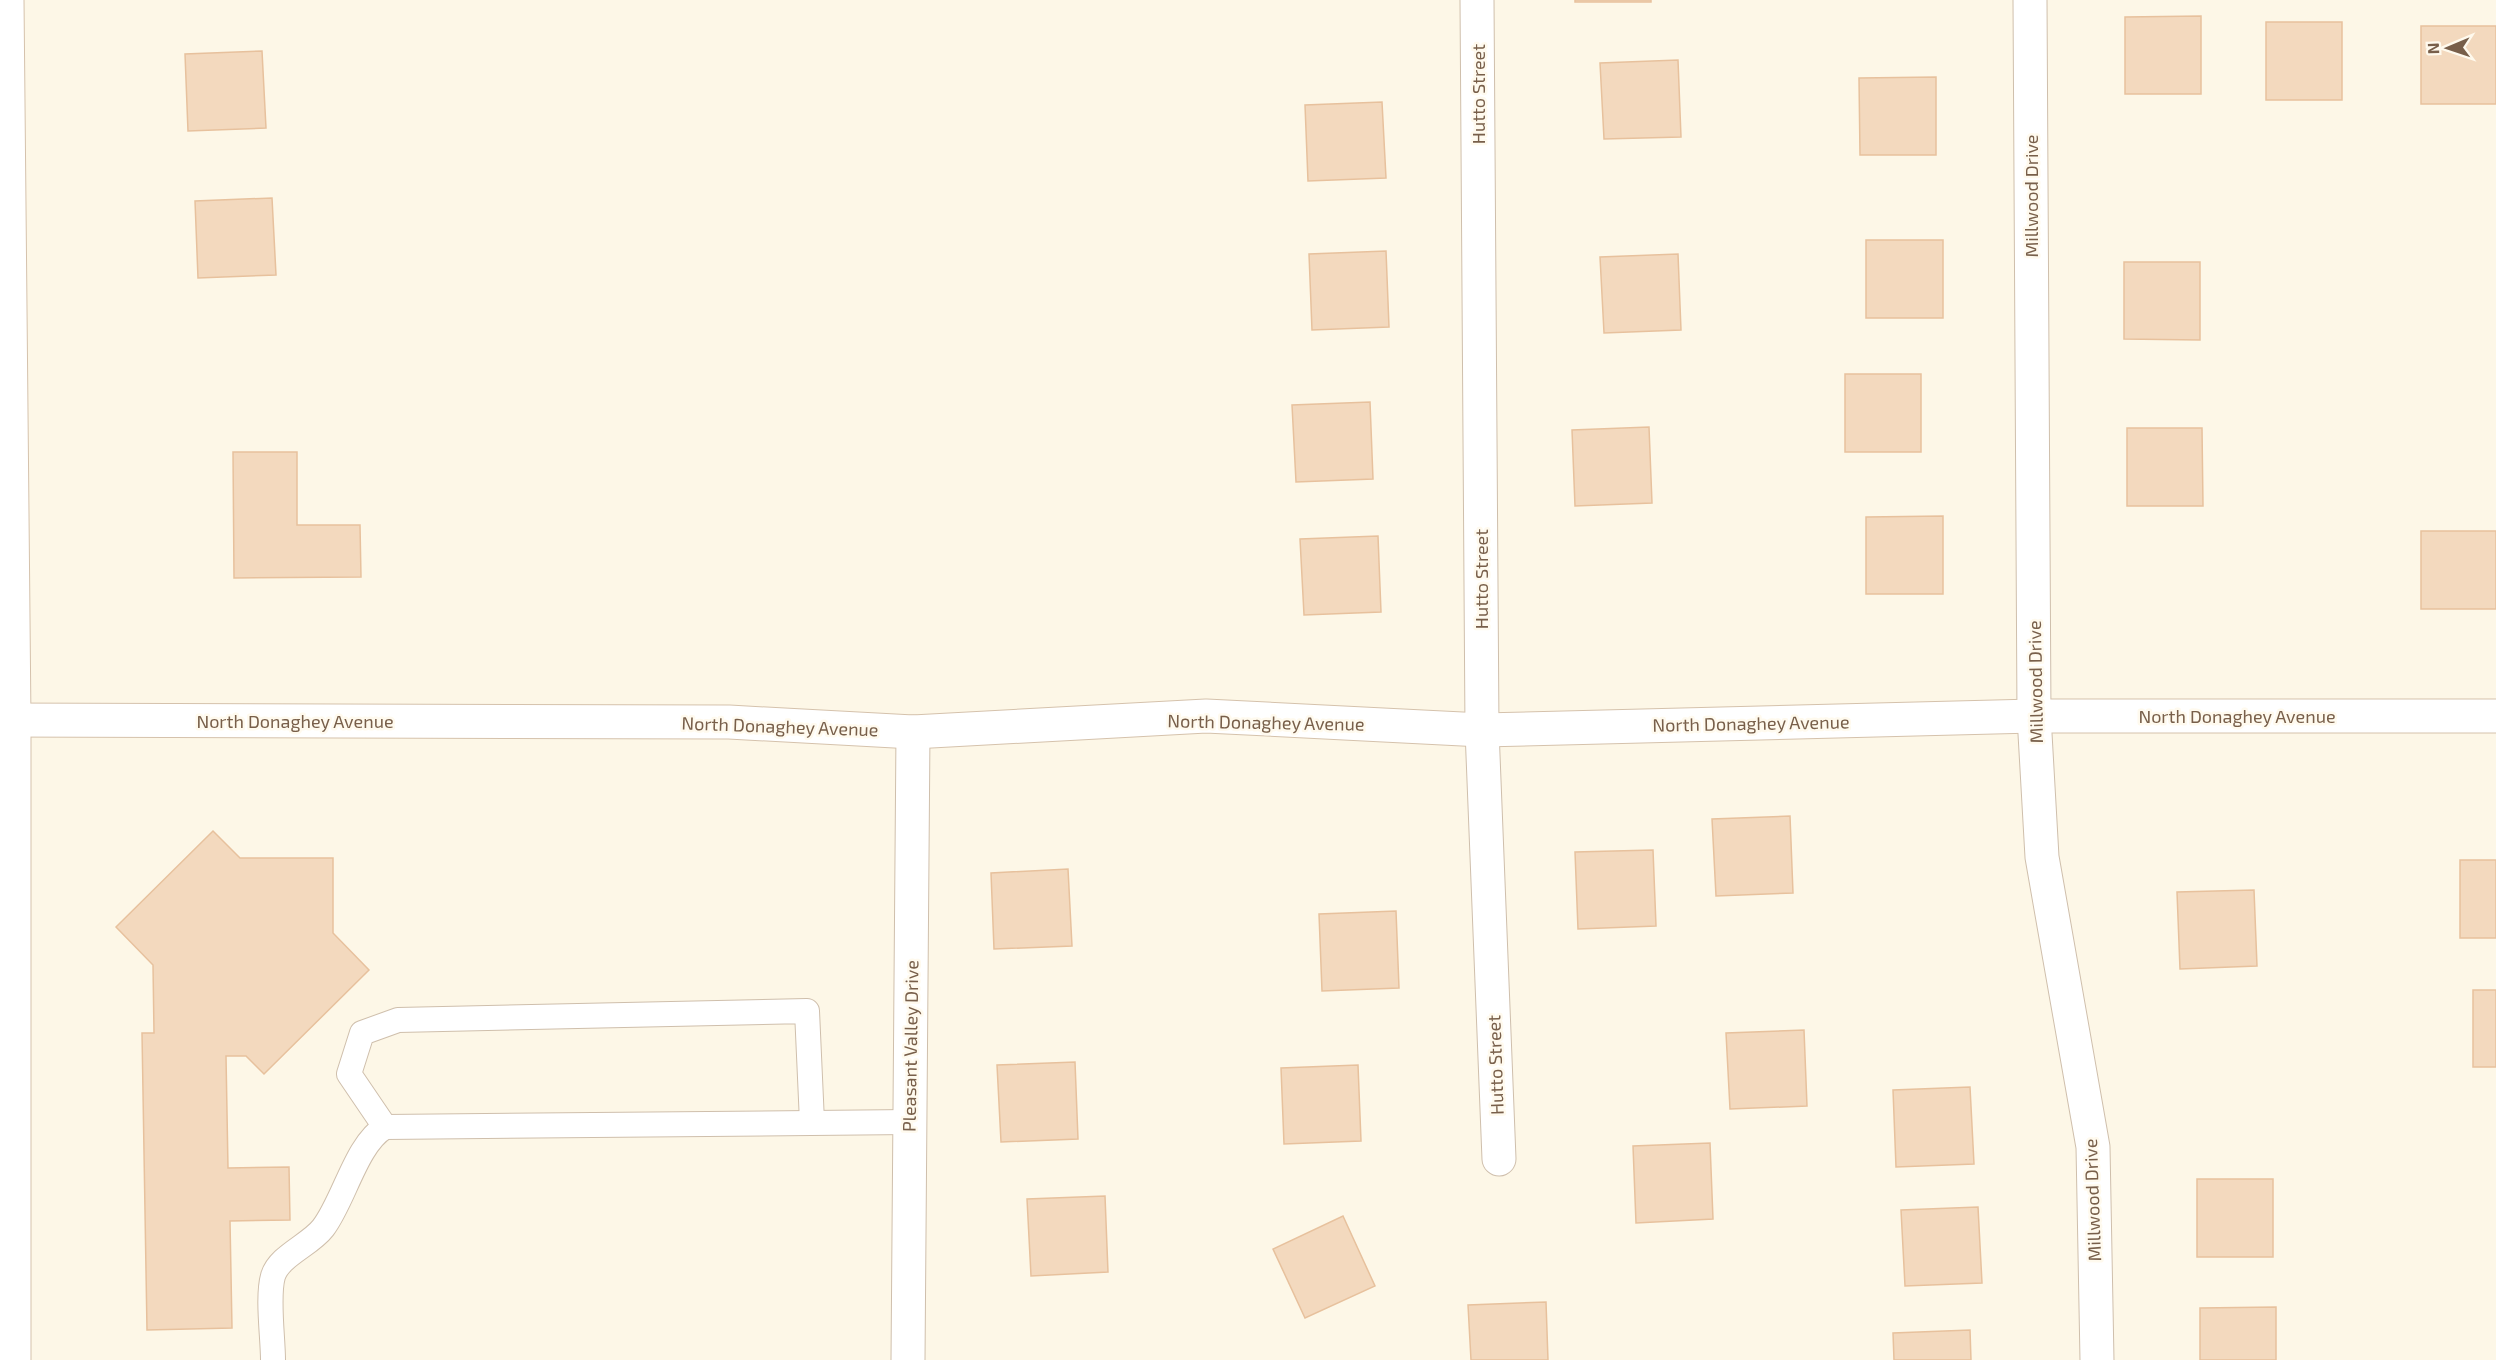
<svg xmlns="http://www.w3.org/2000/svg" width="2496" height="1360" font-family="'Exo 2',sans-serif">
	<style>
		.building { fill: #f3d9be; stroke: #e7c19d; stroke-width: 1.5 }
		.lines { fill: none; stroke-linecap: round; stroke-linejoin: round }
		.lane-casing { stroke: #cfbfac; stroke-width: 26 }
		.street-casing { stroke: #cfbfac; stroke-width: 35 }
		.secondary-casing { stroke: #d5c2ac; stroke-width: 35 }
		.lane { stroke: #fff; stroke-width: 24 }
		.street { stroke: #fff; stroke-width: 33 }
		.secondary { stroke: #fff; stroke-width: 33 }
		.labels { text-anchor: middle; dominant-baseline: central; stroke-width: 5; stroke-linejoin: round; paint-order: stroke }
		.street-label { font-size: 18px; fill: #785f4a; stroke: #fffaee }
	</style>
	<rect width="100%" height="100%" fill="#fdf7e7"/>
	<g class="building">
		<rect x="1575" y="0" width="76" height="2"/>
		<polygon points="2201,16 2201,94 2125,94 2125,17"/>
		<rect x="2266" y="22" width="76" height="78"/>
		<rect x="2421" y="26" width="75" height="78"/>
		<polygon points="262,51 266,128 188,131 185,54"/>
		<polygon points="1678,60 1681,137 1604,139 1600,63"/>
		<polygon points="1936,77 1936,155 1860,155 1859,78"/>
		<polygon points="1382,102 1386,178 1308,181 1305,105"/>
		<polygon points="272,198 276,275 198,278 195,201"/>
		<rect x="1866" y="240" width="77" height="78"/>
		<polygon points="1386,251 1389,327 1312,330 1309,254"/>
		<polygon points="1678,254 1681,330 1604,333 1600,257"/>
		<polygon points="2124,262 2200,262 2200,340 2124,339"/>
		<rect x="1845" y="374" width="76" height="78"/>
		<polygon points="1370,402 1373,479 1296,482 1292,405"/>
		<polygon points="1649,427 1652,503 1575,506 1572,430"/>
		<polygon points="2127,428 2202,428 2203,506 2127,506"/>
		<polygon points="233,452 297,452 297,525 360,525 361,577 234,578"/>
		<polygon points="1943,516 1943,594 1866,594 1866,517"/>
		<rect x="2421" y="531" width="75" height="78"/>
		<polygon points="1378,536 1381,612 1304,615 1300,539"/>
		<polygon points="1790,816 1793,893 1716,896 1712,819"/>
		<polygon points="213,831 240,858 333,858 333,933 369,970 264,1074 246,1056 226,1056 228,1168 289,1167 290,1220 230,1221 232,1328 147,1330 142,1033 154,1033 153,965 116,927"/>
		<polygon points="1653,850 1656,926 1578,929 1575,852"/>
		<rect x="2460" y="860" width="36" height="78"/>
		<polygon points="1068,869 1072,946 994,949 991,873"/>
		<polygon points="2254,890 2257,966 2180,969 2177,892"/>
		<polygon points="1396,911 1399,988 1322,991 1319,914"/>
		<rect x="2473" y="990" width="23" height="77"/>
		<polygon points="1804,1030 1807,1106 1730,1109 1726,1033"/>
		<polygon points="1075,1062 1078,1139 1001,1142 997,1065"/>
		<polygon points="1358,1065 1361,1141 1284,1144 1281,1068"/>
		<polygon points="1970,1087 1974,1164 1896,1167 1893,1090"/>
		<polygon points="1710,1143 1713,1219 1636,1223 1633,1146"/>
		<rect x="2197" y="1179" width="76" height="78"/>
		<polygon points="1105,1196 1108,1272 1031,1276 1027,1199"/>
		<polygon points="1978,1207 1982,1283 1905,1286 1901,1210"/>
		<polygon points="1343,1216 1375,1286 1305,1318 1273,1249"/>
		<polygon points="1546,1302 1548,1360 1471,1360 1468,1305"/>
		<polygon points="2276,1307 2276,1360 2200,1360 2200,1308"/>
		<polygon points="1970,1330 1971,1360 1894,1360 1893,1333"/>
	</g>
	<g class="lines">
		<g class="lane-casing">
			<g id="lane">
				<polyline points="385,1127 349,1074 362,1033 398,1020 807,1011 812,1122"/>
				<path d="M273 1360C273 1337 267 1297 273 1276 279 1256 310 1245 323 1228 344 1201 356 1144 385 1127L910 1122"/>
			</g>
		</g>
		<g class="street-casing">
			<g id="street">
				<polyline points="1477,0 1482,730 1499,1159"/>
				<polyline points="2030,0 2034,716 2042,857 2093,1147 2097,1360"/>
				<polyline points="908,1360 913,732"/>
			</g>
		</g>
		<g class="secondary-casing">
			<g id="secondary">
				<polyline points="7,0 14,720 14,1360"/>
				<polyline points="0,720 729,722 913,732 1206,716 1482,730 2034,716 2496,716"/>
			</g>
		</g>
		<use href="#lane" class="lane"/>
		<use href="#street" class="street"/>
		<use href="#secondary" class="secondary"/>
	</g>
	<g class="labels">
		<g class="street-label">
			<text transform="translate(1478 94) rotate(-90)">Hutto Street</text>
			<text transform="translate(2031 196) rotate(-90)">Millwood Drive</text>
			<text transform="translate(1481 579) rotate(-90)">Hutto Street</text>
			<text transform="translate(2035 682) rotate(-91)">Millwood Drive</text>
			<text x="2237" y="716">North Donaghey Avenue</text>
			<text x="295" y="721">North Donaghey Avenue</text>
			<text transform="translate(1266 722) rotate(1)">North Donaghey Avenue</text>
			<text transform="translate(1751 723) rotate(-1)">North Donaghey Avenue</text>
			<text transform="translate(780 726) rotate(2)">North Donaghey Avenue</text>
			<text transform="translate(910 1046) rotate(-89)">Pleasant Valley Drive</text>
			<text transform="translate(1495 1065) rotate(-92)">Hutto Street</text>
			<text transform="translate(2092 1200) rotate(-92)">Millwood Drive</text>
		</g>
	</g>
	<g transform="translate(2448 48) rotate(268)" stroke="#fffaee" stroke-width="4.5" paint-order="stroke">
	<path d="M0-4.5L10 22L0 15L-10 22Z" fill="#785f4a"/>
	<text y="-9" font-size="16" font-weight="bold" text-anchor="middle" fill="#785f4a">N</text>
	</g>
</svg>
